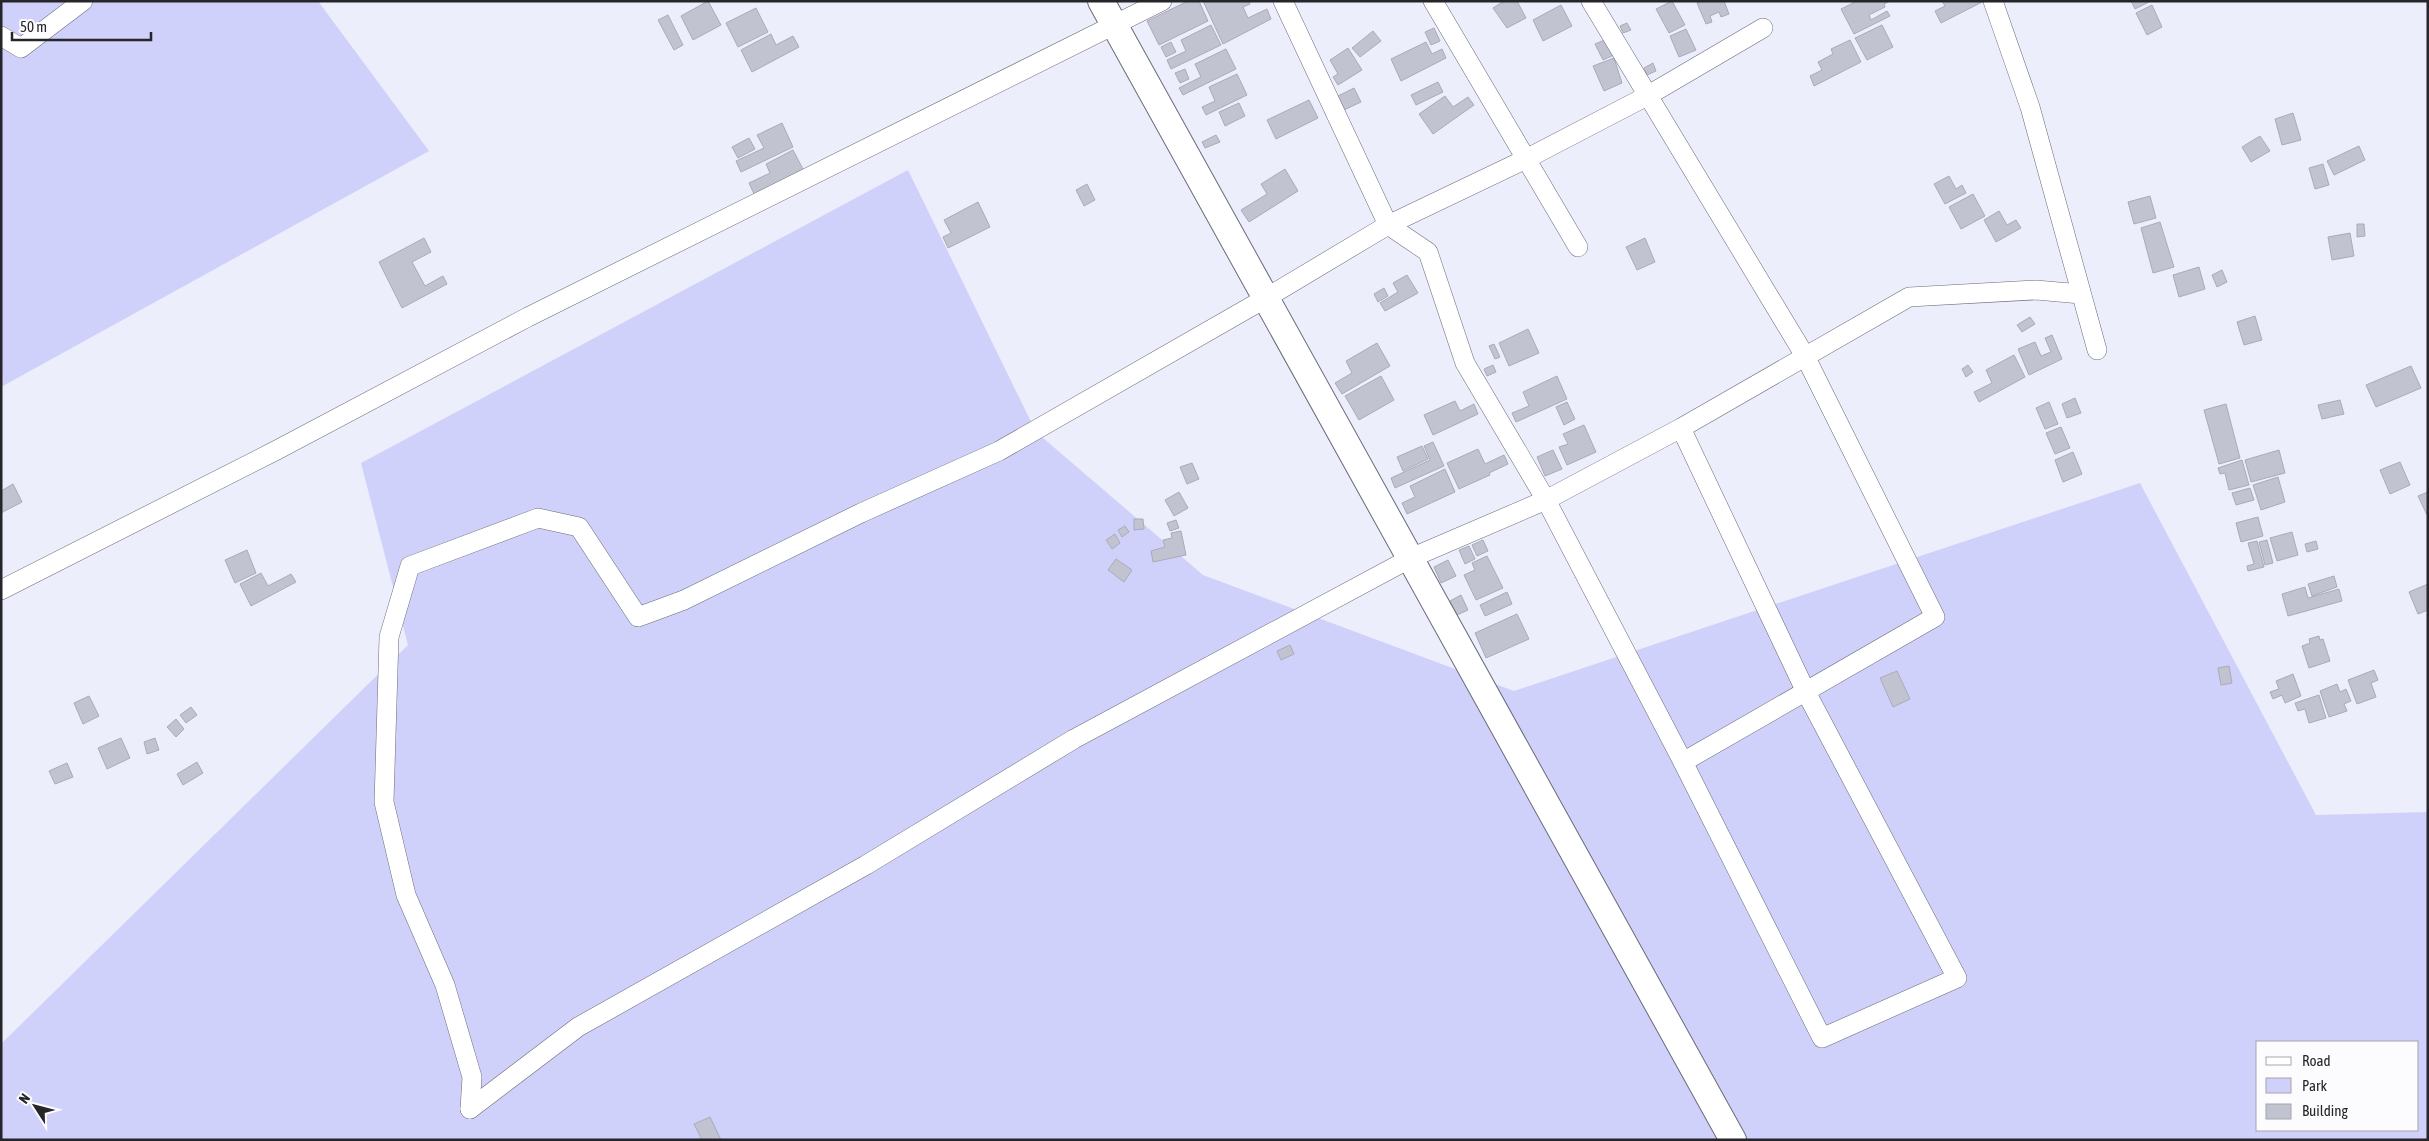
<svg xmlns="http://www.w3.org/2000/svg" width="2429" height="1141" font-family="'Asap Condensed',sans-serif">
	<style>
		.green { fill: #cfd1fa; fill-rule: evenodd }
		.building { fill: #c2c3d1; stroke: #aaabb9 }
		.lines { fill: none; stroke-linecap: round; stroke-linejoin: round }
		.street-casing { stroke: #6a6b78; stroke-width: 20 }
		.secondary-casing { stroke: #6a6b78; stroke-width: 28 }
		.street { stroke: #fff; stroke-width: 19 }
		.secondary { stroke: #fff; stroke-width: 26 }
	</style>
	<rect width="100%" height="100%" fill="#eceefc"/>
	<g class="green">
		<polygon points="1,1 318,1 429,151 1,387"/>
		<path d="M908 170 1036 432 1203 575 1514 691 2140 483 2316 815 2428 812V1140H1V1044L408 645 361 463ZM2258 1042H2418V1130H2258Z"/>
	</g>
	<g class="building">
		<polygon points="708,1 721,25 693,40 681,16"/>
		<polygon points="1188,1 1199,1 1208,21 1159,45 1147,21"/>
		<polygon points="1203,1 1249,1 1250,4 1243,7 1248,18 1267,9 1271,19 1223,44"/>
		<polygon points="1504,1 1517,1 1526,18 1507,28 1493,8"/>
		<polygon points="1672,1 1685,25 1669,33 1656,9"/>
		<polygon points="1703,1 1724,1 1729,14 1721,17 1719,12 1710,16 1712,22 1706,24 1697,3"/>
		<polygon points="1857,1 1890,1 1884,4 1885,7 1869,15 1871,20 1887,11 1890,16 1854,34 1841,9"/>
		<polygon points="1942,1 1984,1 1941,23 1935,11 1945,6"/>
		<polygon points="2131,1 2151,1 2135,9"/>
		<polygon points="1561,5 1572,26 1543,41 1533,20"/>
		<polygon points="2152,5 2162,27 2147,35 2136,13"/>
		<polygon points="756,8 768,32 738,47 726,23"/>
		<polygon points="668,15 683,45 674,50 658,20"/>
		<polygon points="1627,23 1631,30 1623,33 1620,26"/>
		<polygon points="1211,25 1221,45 1171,69 1167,60 1186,51 1181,40"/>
		<polygon points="1882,25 1893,47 1867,60 1855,38"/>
		<polygon points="1434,28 1440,41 1431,45 1425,32"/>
		<polygon points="1686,29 1696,50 1679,57 1670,36"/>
		<polygon points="1373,31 1381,41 1360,57 1352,48"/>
		<polygon points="771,34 776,45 793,36 799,47 752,72 741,50"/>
		<polygon points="1609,38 1616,54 1603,60 1595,44"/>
		<polygon points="1850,40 1861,62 1814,86 1810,76 1822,70 1818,62 1833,54 1831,49"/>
		<polygon points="1171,42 1176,52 1166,57 1161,47"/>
		<polygon points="1426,42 1432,54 1442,49 1446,58 1401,81 1391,59"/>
		<polygon points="1348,48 1362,70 1338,85 1333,77 1338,74 1330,60"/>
		<polygon points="1226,49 1236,69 1183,95 1179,88 1201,77 1195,64"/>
		<polygon points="1614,58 1622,83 1604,91 1593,66"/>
		<polygon points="1653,63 1656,71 1647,75 1644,68"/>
		<polygon points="1185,69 1189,79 1180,83 1175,73"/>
		<polygon points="1237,74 1247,95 1206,115 1202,107 1215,101 1209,87"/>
		<polygon points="1438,82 1443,92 1416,105 1411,95"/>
		<polygon points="1354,88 1361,102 1344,110 1338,96"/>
		<polygon points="1445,96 1453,107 1468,97 1474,105 1433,134 1419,114"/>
		<polygon points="1309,100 1318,118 1276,139 1267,120"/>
		<polygon points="1239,103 1245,116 1225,126 1219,112"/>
		<polygon points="2293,113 2301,140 2282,145 2275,119"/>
		<polygon points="782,123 793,147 741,172 736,161 764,148 757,135"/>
		<polygon points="1216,135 1220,142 1205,148 1202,142"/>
		<polygon points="2260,136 2270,151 2251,162 2242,147"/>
		<polygon points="749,138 755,149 738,158 732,147"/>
		<polygon points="2359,146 2365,160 2334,175 2327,161"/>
		<polygon points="793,150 804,171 754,194 749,183 770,173 766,164"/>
		<polygon points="2323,164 2329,185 2315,189 2309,168"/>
		<polygon points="1285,169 1298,191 1249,222 1241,210 1267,194 1261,184"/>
		<polygon points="1949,176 1956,189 1962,185 1966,193 1945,204 1934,184"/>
		<polygon points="1087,184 1095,200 1084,206 1076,190"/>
		<polygon points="1973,194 1985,216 1961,229 1949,207"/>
		<polygon points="2150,196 2156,218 2134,224 2128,202"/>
		<polygon points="978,202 990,227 948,248 943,237 951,233 944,220"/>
		<polygon points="1999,211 2007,225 2016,220 2021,228 1996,242 1984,220"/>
		<polygon points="2160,222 2174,267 2153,273 2141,228"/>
		<polygon points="2357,224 2364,224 2365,236 2357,237"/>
		<polygon points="2350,233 2354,256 2332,260 2328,237"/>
		<polygon points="424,238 431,252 412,262 425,286 443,276 447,284 402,308 379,262"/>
		<polygon points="1645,238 1655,262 1637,270 1626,247"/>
		<polygon points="2199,267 2205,289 2179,297 2173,275"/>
		<polygon points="2222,270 2227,282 2217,287 2212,275"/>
		<polygon points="1407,275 1418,293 1385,311 1380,303 1398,292 1393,283"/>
		<polygon points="1384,288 1388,296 1378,302 1374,294"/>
		<polygon points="2255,316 2262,340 2244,345 2237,322"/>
		<polygon points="2030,317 2035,324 2022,332 2017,325"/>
		<polygon points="1528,329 1539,353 1509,366 1499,343"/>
		<polygon points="2052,335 2062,359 2029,375 2018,349 2035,342 2041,356 2051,352 2045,338"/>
		<polygon points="1377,343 1390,366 1342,394 1335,383 1352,373 1346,361"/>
		<polygon points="1494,344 1500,357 1495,359 1489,346"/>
		<polygon points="2014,355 2025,377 1979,402 1974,392 1992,383 1986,370"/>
		<polygon points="1493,365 1496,372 1487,376 1484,369"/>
		<polygon points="1968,365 1973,372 1966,377 1962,369"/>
		<polygon points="2411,366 2421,388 2376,407 2366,385"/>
		<polygon points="1381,376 1394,400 1359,420 1345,396"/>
		<polygon points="1557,376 1567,399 1516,422 1512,413 1529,406 1523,392"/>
		<polygon points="2075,398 2081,413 2067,418 2062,404"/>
		<polygon points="2340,400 2344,414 2322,419 2318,405"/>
		<polygon points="1455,401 1460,411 1474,404 1478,414 1433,435 1424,415"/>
		<polygon points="1567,402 1575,419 1564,425 1556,407"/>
		<polygon points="2049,402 2058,424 2045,429 2036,408"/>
		<polygon points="2226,404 2240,458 2219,464 2204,410"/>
		<polygon points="1584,425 1596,452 1567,465 1559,447 1568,444 1563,434"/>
		<polygon points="2061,427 2070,448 2055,454 2046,433"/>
		<polygon points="1433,442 1444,466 1395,488 1391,478 1430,460 1424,446"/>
		<polygon points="1422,446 1428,459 1403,471 1397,457"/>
		<polygon points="1478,449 1485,464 1504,455 1508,464 1489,473 1490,475 1459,489 1447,463"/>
		<polygon points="1553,450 1562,469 1545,476 1537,457"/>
		<polygon points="2279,450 2285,473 2251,482 2245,460"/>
		<polygon points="2073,452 2082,474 2063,482 2055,460"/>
		<polygon points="2242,460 2249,485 2229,490 2225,473 2220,474 2218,468"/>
		<polygon points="2400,462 2410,485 2390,494 2380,470"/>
		<polygon points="1192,463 1199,479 1187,484 1180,467"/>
		<polygon points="1445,469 1455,492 1407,514 1402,503 1415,497 1410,486"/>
		<polygon points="2278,477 2285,502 2261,510 2253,485"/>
		<polygon points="13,484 22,502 1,513 1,491"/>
		<polygon points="2250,488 2254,500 2236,505 2232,493"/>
		<polygon points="1179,492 1188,508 1174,516 1165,500"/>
		<polygon points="2428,492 2428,515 2427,515 2418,496"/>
		<polygon points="2258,517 2263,536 2241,542 2236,523"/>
		<polygon points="1134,519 1143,519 1144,529 1134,530"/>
		<polygon points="1176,520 1179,528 1170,531 1167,523"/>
		<polygon points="1125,526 1129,532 1122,537 1118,530"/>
		<polygon points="1181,531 1186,555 1153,562 1151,551 1165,547 1163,540 1172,538 1171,533"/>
		<polygon points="2292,532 2298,555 2277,561 2270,538"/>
		<polygon points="1115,534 1120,543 1112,549 1106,540"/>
		<polygon points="1483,540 1488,551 1477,556 1472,545"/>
		<polygon points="2267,540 2273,563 2265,565 2259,542"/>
		<polygon points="2257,541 2264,567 2248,571 2247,566 2254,564 2248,543"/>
		<polygon points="2316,541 2318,549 2307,552 2305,544"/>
		<polygon points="1469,546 1475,559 1465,564 1459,550"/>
		<polygon points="247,550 256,573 235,583 225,560"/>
		<polygon points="1487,556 1503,588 1476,600 1464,575 1475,570 1472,563"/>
		<polygon points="1116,559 1132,570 1124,582 1108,570"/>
		<polygon points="1448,560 1456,576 1441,583 1434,567"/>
		<polygon points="261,573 268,586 291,574 296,582 251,606 240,584"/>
		<polygon points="2334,576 2337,587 2312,596 2308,584"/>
		<polygon points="2428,584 2428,610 2418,614 2409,592"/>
		<polygon points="2305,587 2308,598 2339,589 2342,601 2288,616 2282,594"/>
		<polygon points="1507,592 1512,604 1485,616 1480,605"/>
		<polygon points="1461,595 1468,610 1457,615 1450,601"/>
		<polygon points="1517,614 1529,639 1486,658 1475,633"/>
		<polygon points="2319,636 2320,640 2323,639 2330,661 2309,668 2302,646 2310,643 2309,639"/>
		<polygon points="1290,645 1294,654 1281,660 1277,651"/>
		<polygon points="2229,666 2232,683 2221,685 2218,668"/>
		<polygon points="2374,670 2378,680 2371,683 2376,697 2357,704 2348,680"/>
		<polygon points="1897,671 1910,699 1893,707 1880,678"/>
		<polygon points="2293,674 2301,696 2285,703 2282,695 2273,699 2270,692 2279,689 2276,681"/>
		<polygon points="2337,684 2340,692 2346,689 2351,701 2344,704 2347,711 2329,717 2320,691"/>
		<polygon points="2319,695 2326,718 2309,723 2305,709 2298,711 2295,703"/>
		<polygon points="89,696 99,716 83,724 74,703"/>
		<polygon points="191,707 197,715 186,723 180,715"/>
		<polygon points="176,719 184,729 176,737 167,727"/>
		<polygon points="121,738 130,758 107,769 98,748"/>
		<polygon points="155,738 159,750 147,754 144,742"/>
		<polygon points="197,762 203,773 183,785 177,774"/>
		<polygon points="67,763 73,777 55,784 49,771"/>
		<polygon points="710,1117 721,1140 702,1140 694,1124"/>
	</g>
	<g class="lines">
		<g class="street-casing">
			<g id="street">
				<polyline points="1283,1 1388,225 1428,252 1465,363 1546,500 1683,762 1822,1038 1957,978 1806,692 1681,428"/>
				<polyline points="1433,1 1578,247"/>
				<polyline points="1591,1 1805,356 1935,617 1683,762"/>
				<polyline points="1993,1 2030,107 2097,350"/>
				<polyline points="1,36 21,48 83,1"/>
				<polyline points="1,590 275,451 528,317 1162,1"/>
				<polyline points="470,1109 472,1077 445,985 406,895 384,802 389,637 410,566 538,518 579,527 638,617 684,600 861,513 999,451 1266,298 1388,225 1526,159 1647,96 1763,28"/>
				<polyline points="470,1109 578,1027 866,865 1074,739 1411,558 1546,500 1681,428 1909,297 2036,290 2081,294"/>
			</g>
		</g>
		<g class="secondary-casing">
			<polyline id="secondary" points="1101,1 1733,1140"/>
		</g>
		<use href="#street" class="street"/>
		<use href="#secondary" class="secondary"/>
	</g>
	<rect width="2429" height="1141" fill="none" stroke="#25252a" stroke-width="5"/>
	<rect x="2256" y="1041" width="162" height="90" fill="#fcfcff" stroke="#a6a6aa"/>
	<rect x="2266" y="1057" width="25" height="8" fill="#ffffff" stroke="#a6a6aa"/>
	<text x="2302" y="1066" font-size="15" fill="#25252a">Road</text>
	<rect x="2266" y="1078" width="25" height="15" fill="#cfd1fa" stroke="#a6a6aa"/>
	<text x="2302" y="1091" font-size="15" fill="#25252a">Park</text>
	<rect x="2266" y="1104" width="25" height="15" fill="#c2c3d1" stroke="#a6a6aa"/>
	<text x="2302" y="1116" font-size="15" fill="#25252a">Building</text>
	<g transform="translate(35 1106) rotate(306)" stroke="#fcfcff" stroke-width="4" paint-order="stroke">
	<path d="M0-4L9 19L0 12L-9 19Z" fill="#25252a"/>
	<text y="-8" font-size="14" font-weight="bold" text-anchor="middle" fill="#25252a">N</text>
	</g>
	<path d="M12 32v8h139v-8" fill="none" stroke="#25252a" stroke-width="2.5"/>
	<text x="20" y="32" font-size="15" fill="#25252a" stroke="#fcfcff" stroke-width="4" paint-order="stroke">50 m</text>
</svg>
